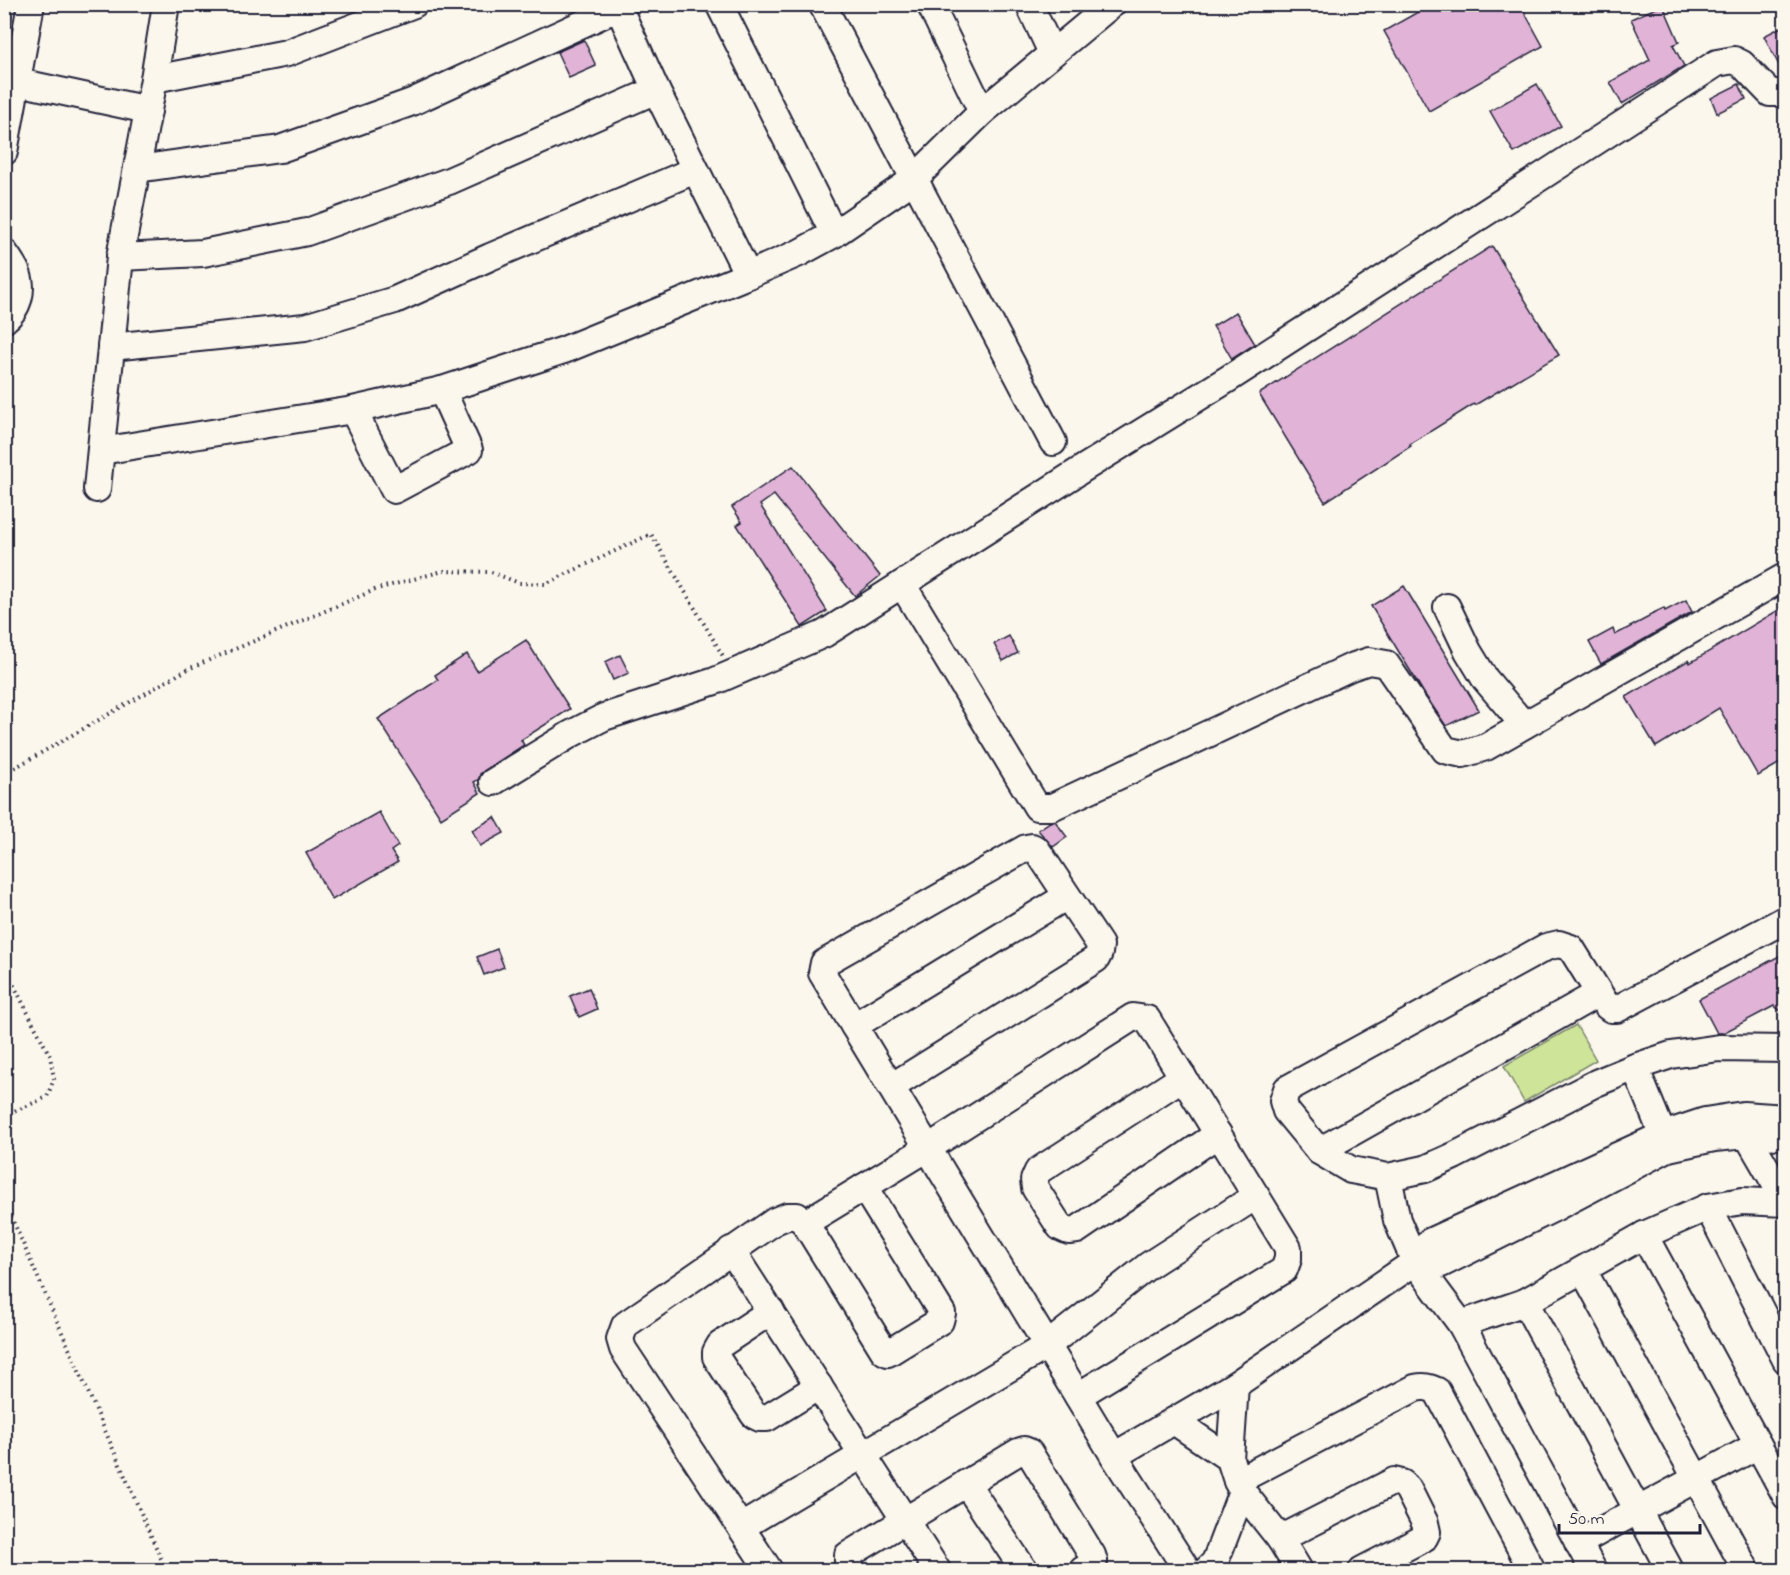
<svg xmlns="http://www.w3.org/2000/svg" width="1790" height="1575" font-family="'Indie Flower',sans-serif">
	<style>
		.green { fill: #cde499; stroke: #78836a; stroke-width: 1.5 }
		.building { fill: #e0b3d7; stroke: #22223b; stroke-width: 1.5 }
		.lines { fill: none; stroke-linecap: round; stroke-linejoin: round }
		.minor-casing { stroke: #22223b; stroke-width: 30 }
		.path { stroke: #22223b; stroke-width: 4; stroke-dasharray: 1.5 4.5; stroke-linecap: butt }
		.minor { stroke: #fbf7ec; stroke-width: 26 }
	</style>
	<rect width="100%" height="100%" fill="#fbf7ec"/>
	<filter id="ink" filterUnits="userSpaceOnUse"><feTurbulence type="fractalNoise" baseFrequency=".0167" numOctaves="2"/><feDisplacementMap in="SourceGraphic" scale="12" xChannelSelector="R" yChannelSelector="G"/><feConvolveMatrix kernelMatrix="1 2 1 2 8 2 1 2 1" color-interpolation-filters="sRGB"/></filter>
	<g filter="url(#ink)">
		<polygon class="green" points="1576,1025 1596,1060 1524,1102 1504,1066"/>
		<g class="building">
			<polygon points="1432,4 1520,4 1543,46 1429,111 1384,31"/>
			<polygon points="1663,5 1679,42 1673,45 1684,66 1622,104 1610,82 1650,60 1631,19"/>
			<polygon points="1785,25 1785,77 1764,36"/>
			<polygon points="584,40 596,66 569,78 557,52"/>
			<polygon points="1537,84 1561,126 1514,153 1490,111"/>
			<polygon points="1739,84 1746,99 1717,113 1711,98"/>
			<polygon points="1492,246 1559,355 1475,405 1474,404 1410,444 1411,446 1325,502 1259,394"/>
			<polygon points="1236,312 1255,344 1232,359 1213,326"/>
			<polygon points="793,466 880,576 855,596 774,495 760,505 827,611 802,627 737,525 742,522 732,507"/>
			<polygon points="1404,586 1479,710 1446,726 1425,695 1371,606"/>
			<polygon points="1686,600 1692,612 1601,664 1589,642 1613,629 1615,635 1649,617 1649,615 1664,608 1665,611"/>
			<polygon points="1785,606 1785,760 1758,776 1719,708 1656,747 1626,697 1689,660 1690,663"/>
			<polygon points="1009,636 1018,653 1003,661 994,644"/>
			<polygon points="526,640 570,709 521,740 524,745 485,770 480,774 479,779 474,782 480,793 441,818 378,719 438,680 435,675 467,654 477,671"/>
			<polygon points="620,655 629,673 613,680 605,662"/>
			<polygon points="379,812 398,846 391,851 398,862 332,900 306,853"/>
			<polygon points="495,817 504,833 480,846 472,830"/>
			<polygon points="1055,821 1067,837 1053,847 1038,830 1050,822"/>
			<polygon points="497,949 504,967 484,975 477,957"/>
			<polygon points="1781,955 1785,964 1785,1014 1774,1006 1723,1033 1717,1033 1699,999"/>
			<polygon points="589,988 597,1009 579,1017 570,996"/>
		</g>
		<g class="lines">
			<g class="minor-casing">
				<g id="minor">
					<polyline points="617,4 656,90 748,275"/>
					<polyline points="719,4 834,234"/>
					<polyline points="822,4 1053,442"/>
					<polyline points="930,4 982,112"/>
					<polyline points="1029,4 1052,53"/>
					<polyline points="4,79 148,110"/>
					<polyline points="154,79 287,53 414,4"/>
					<polyline points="4,152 31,4"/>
					<polyline points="137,169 280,149 412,102 619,7"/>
					<path d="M4 252C9 259 14 266 17 273 24 290 18 309 4 320"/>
					<polyline points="120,257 203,253 307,232 449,181 656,90"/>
					<polyline points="111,347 305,327 395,300 490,257 695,170"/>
					<polyline points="353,410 394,490 469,450 442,390"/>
					<polyline points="101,451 353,410 442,390 564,350 748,275 799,253 834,234 913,180 982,112 1112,4"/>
					<polyline points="97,489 120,257 154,79 166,4"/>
					<polyline points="902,584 1037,807 1052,807 1351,667 1369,661 1386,664 1445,750 1463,754 1486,747 1786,576"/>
					<polyline points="1447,607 1468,651 1485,679 1524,725"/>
					<polyline points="493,782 571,734 604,717 715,681 824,634 1084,468 1228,379 1717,63 1734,60 1742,64 1770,93 1786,93"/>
					<polyline points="1786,919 1617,1009 1611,1009 1607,1006 1571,948 1559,944 1546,947 1287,1089 1283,1101 1286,1111 1319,1151 1351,1170 1388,1177 1425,1169 1454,1156 1596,1083 1635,1067 1671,1055 1719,1048 1786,1049"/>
					<polyline points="854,1026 1067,896"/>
					<polyline points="1635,1067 1668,1148"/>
					<polyline points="1183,1077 1038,1171 1034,1180 1035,1188 1060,1227 1069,1231 1077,1230 1218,1134"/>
					<polyline points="891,1087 1096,959 1099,953 1100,945 1037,850 1032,847 1026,848 824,963 822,973 1114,1456 1187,1570"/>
					<polyline points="1745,1123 1747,1135 1786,1202"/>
					<polyline points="1319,1151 1599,993"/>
					<polyline points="1388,1177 1397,1220 1415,1262 1461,1324 1593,1570"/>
					<polyline points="1708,1207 1786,1360"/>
					<polyline points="805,1223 884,1351 888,1353 940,1321 942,1313 864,1187"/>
					<polyline points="1644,1235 1786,1496"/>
					<polyline points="731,1250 937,1570"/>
					<polyline points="1415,1262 1441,1264 1556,1207 1668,1148 1714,1138 1747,1135 1786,1136"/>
					<polyline points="1583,1270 1746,1570"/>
					<polyline points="1525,1302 1670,1570"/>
					<polyline points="771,1311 720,1345 716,1352 716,1357 754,1415 760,1418 767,1418 819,1386"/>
					<polyline points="1461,1324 1525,1302 1644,1235 1708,1207 1742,1201 1786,1203"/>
					<polyline points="1235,1385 1230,1459 1237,1481"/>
					<polyline points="1174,1421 1230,1459"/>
					<polyline points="1114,1456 1235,1385 1415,1262 1429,1242 1663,1135 1705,1121 1743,1115 1786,1118"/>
					<polyline points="966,1483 1024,1570"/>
					<polyline points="741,1527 1048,1345 1149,1265 1256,1196"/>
					<polyline points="1280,1539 1394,1481 1402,1483 1408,1489 1425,1523 1427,1532 1424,1538 1362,1570"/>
					<polyline points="1578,1543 1758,1445"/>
					<polyline points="769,1570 623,1349 620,1339 625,1325 775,1221 787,1216 797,1216 805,1223 928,1148 1133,1017 1147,1019 1288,1248 1288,1259 1284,1270 1078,1396"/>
					<polyline points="852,1570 848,1564 848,1555 1018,1452 1024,1450 1029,1452 1092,1555 1094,1561 1089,1567 1083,1570"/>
					<polyline points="1207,1570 1215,1562 1242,1491"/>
					<path d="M1299 1570 1280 1539 1242 1491 1237 1481 1415 1388C1424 1386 1429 1387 1437 1391L1532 1570"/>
				</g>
			</g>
			<g class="path">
				<polyline points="4,774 188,669 377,589 443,571 491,572 519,583 545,584 651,534 723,656"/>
				<polyline points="4,963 8,974 50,1056 54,1079 47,1097 4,1116"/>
				<polyline points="4,1200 166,1570"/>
			</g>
			<use href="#minor" class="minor"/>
		</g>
	</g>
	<rect width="1790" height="1575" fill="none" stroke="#fbf7ec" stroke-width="24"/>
	<rect x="12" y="12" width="1766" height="1551" fill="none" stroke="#22223b" stroke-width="2" filter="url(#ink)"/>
	<path d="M1559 1524v9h141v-9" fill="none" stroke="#22223b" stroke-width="3"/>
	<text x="1568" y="1524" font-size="18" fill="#22223b" stroke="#fbf7ec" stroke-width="4.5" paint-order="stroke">50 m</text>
</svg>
